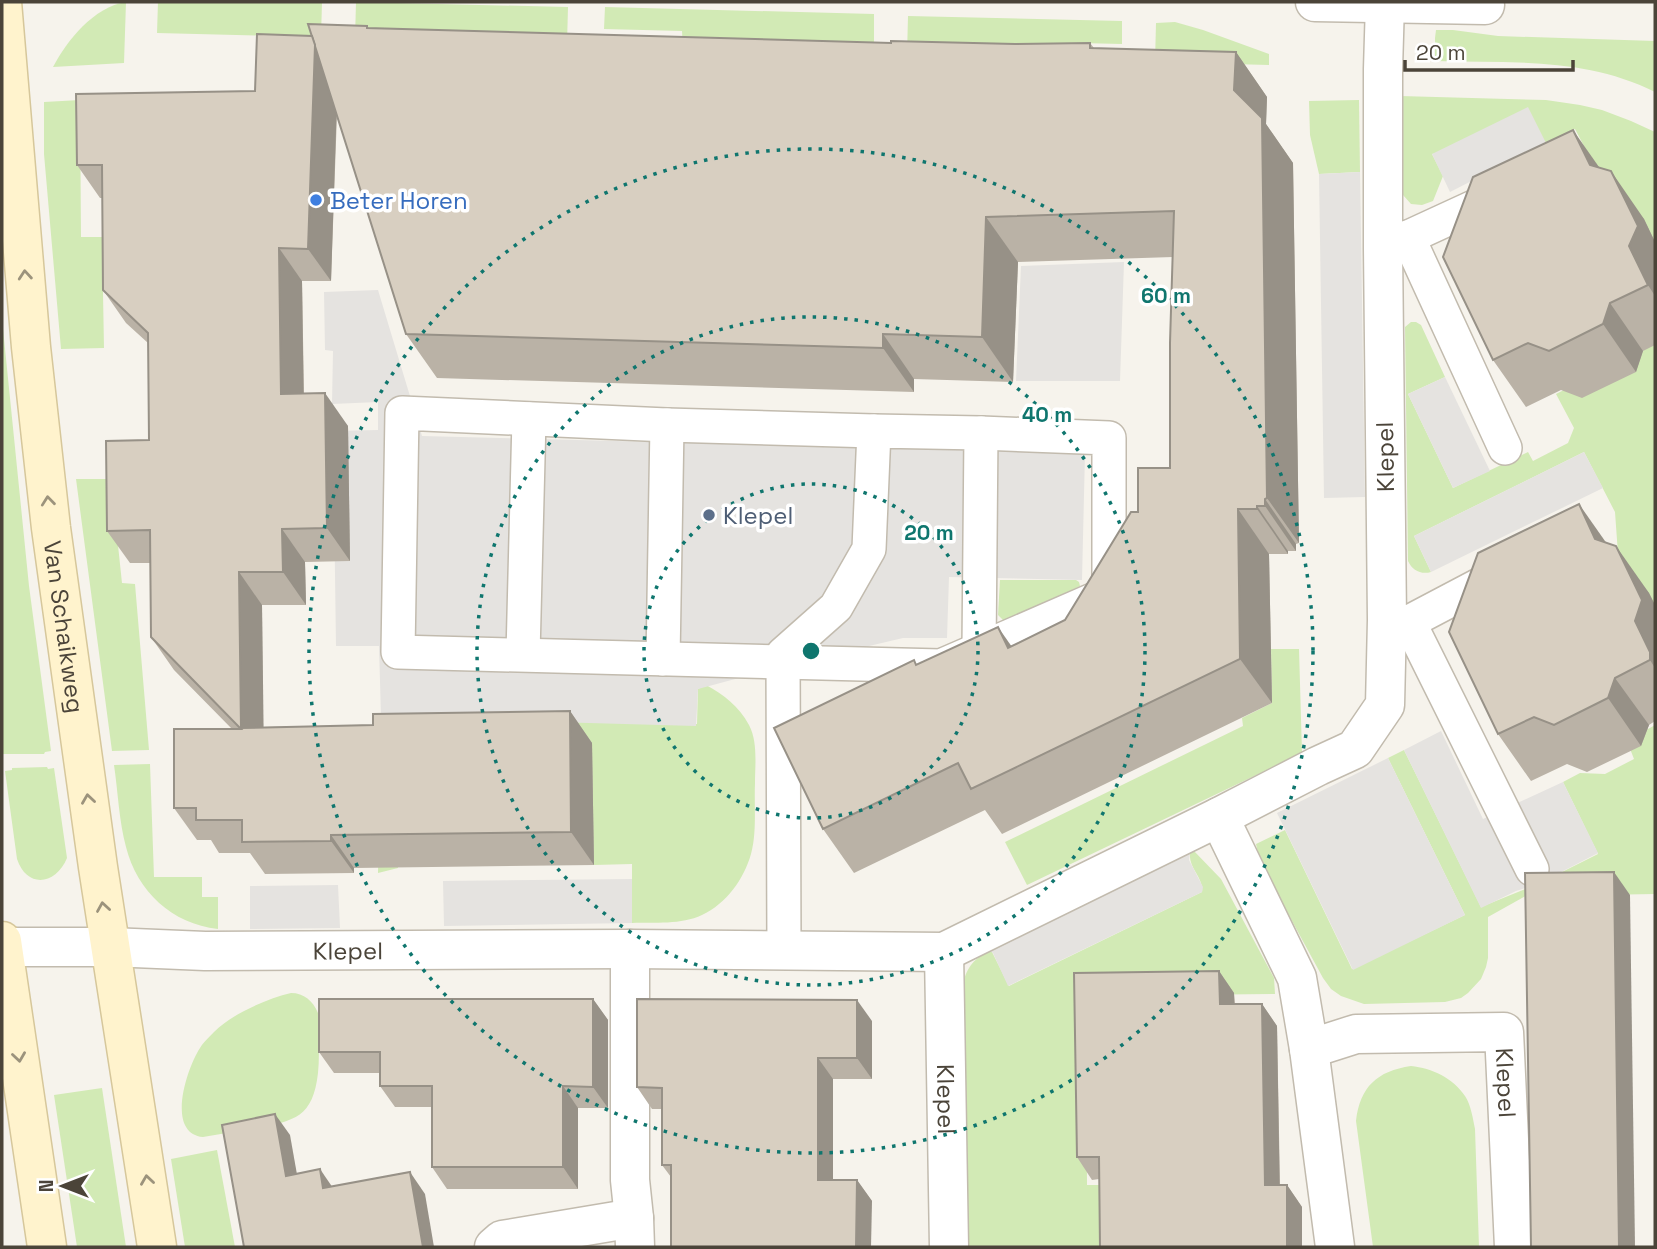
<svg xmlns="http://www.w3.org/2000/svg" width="1657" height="1249" font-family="'Space Grotesk',sans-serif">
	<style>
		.green { fill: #d2eab5 }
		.parking { fill: #e5e3e0 }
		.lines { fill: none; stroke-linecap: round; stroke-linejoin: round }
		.lane-casing { stroke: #c2bbae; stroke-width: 36 }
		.street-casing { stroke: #c2bbae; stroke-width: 41 }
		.secondary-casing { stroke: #d6c79b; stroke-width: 41 }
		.lane { stroke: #fff; stroke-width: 33 }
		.street { stroke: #fff; stroke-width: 38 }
		.secondary { stroke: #fff3cd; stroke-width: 38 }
		.wall { fill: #bab2a6 }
		.shaded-wall { fill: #979187 }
		.building { fill: #d8cfc1; stroke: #979187; stroke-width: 2 }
		.oneway { stroke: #9c937c }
		.ring { fill: none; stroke: #0f766e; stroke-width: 3.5; stroke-dasharray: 3.5 7 }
		.shop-dot { fill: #3f7fe0; stroke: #fff; stroke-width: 2.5 }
		.service-dot { fill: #5c6f8a; stroke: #fff; stroke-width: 2.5 }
		.labels { text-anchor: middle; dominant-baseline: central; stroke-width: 7; stroke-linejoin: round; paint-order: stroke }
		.shop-label { font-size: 24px; fill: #366cbe; stroke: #fff; text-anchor: start }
		.street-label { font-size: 24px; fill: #4b4439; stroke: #fff }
		.service-label { font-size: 24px; fill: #4e5e75; stroke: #fff; text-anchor: start }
		.centre { fill: #0f766e; stroke: #fff; stroke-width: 3.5 }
		.ring-label { font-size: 21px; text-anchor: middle; font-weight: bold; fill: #0f766e; stroke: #fff; stroke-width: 7; stroke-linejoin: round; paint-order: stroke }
	</style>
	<rect width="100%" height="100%" fill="#f6f3ec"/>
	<g class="green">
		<path d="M126 2 124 63 53 67C67 40 94 7 126 2Z"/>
		<polygon points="158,2 322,2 321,37 157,33"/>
		<polygon points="356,2 568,7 567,44 355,39"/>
		<polygon points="605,7 874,14 874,53 683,48 682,31 604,29"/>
		<polygon points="908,16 1122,21 1122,44 1079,43 1079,59 907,55"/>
		<polygon points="1175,22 1203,30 1269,54 1269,65 1155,62 1156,23"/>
		<path d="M1436 30H1453L1498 36 1655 41V92C1586 57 1509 63 1435 61V38Z"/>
		<polygon points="1400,96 1546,100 1580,105 1602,110 1631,121 1655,132 1655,280 1575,129 1546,143 1432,154 1443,176 1433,201 1422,205 1411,204 1403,195 1402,187"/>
		<polygon points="80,100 81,237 102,237 104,348 61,349 44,154 44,102"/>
		<polygon points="1359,100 1360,172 1319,174 1310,135 1309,101"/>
		<polygon points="2,319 29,586 51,751 45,752 44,754 3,754 2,747"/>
		<path d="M1411 322H1416L1421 325 1445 377 1408 394 1453 488 1528 452 1533 461 1568 443 1574 428 1556 394 1655 344V634L1618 554 1615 512 1584 452 1414 536 1431 572C1421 575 1412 570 1408 561L1405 327Z"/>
		<polygon points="76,479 111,479 122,583 135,584 149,750 112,751"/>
		<polygon points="1000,580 1076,580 1079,582 1080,586 1008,622 1005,622 998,615"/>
		<polygon points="1271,649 1299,649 1302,753 1027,885 1005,842 1243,726 1242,718 1272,703"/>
		<path d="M706 685C724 695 739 706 749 725 758 742 755 765 755 783 754 806 757 832 751 854 744 879 726 904 702 915 681 925 655 922 632 923V864L594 865 396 747 398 868 378 873 381 717 697 724 698 689Z"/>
		<polygon points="1655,725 1655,894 1541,896 1540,888 1488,917 1488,958 1486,967 1481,979 1468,993 1461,998 1445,1002 1364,1004 1341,996 1331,989 1323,978 1260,862 1256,844 1285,830 1352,969 1465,915 1388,758 1404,750 1481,907 1540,883 1598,854 1563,782 1580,773 1605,774 1634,759 1627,741"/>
		<path d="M150 764 154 877H202V897H218V929C172 924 137 891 126 847 119 821 118 792 114 765Z"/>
		<path d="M47 767 48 769 54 768 67 858C56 885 27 889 17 859L5 771 12 770V768Z"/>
		<path d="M1194 851 1221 879 1274 978 1275 994 1086 996 1087 1185H1114L1115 1247H964L963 984C967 966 975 958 991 950L1009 986 1202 892C1204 878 1188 868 1190 853Z"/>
		<path d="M291 993C304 993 313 1001 318 1013 318 1033 320 1054 318 1073 313 1117 295 1121 256 1128 238 1131 221 1134 203 1137 165 1133 187 1068 200 1048 203 1043 209 1037 214 1032 232 1014 266 999 291 993Z"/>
		<path d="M1411 1066C1432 1068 1453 1078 1465 1096 1471 1105 1473 1119 1475 1129L1479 1247H1373L1356 1121C1360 1087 1377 1071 1411 1066Z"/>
		<polygon points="102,1088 126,1247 77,1247 54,1095"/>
		<polygon points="217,1150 235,1247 185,1247 171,1159"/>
	</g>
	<g class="parking">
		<polygon points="1528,107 1546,143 1450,192 1432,154"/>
		<polygon points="1360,172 1365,497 1324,498 1319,174"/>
		<polygon points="1124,262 1120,381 1016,381 1021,266"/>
		<polygon points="378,290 422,436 1085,453 1082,580 949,577 947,638 903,638 780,667 698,689 696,726 381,717 379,646 336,646 333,431 378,430 378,402 332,404 333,351 325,350 324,292"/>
		<polygon points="1445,377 1490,471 1453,488 1408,394"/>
		<polygon points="1584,452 1603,488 1431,572 1414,536"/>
		<polygon points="1441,731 1483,819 1563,782 1598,853 1540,883 1516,891 1481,908 1404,750"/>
		<polygon points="1388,758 1465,915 1353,970 1277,813"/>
		<polygon points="1190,853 1189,860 1203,887 1202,892 1008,986 993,953 988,950"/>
		<polygon points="632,879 632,923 444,926 443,881"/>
		<polygon points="338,885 340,928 250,929 250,886"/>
	</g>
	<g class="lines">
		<g class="lane-casing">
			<g id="lane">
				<polyline points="1408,237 1505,448"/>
				<polyline points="1389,246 1502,194"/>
				<polyline points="874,431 667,425 402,413 398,652 941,666 1109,593 1109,438 981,433"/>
				<polyline points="1390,621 1409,622 1502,573"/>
				<polyline points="1409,622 1532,869"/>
				<polyline points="523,654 529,419"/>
				<polyline points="663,659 667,425"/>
				<polyline points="784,950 783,654 836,607 869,549 874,431 981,433 979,650"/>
			</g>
		</g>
		<g class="street-casing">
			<g id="street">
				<polyline points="1315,2 1485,5"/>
				<polyline points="1219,817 1297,978 1309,1049 1335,1247"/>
				<path id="s1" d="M2 947H110L205 951 630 949 944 952 1219 817 1318 766 1355 749 1385 705 1387 620 1383 248V69L1385 3"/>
				<polyline points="630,949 630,1180 634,1218 635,1247"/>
				<path id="s2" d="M944 952 949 1247"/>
				<path id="s3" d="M1309 1049 1356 1034 1504 1032 1514 1247"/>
				<polyline points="494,1247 502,1240 634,1218"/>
			</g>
		</g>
		<g class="secondary-casing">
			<g id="secondary">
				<path id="s4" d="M2 2 31 347 51 528 98 867 157 1247"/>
				<polyline points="2,941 47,1247"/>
			</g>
		</g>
		<use href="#lane" class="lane"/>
		<use href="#street" class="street"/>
		<use href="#secondary" class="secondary"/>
	</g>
	<g class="wall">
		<polygon points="367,26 369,28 891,43 1015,44 1090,43 1094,48 1236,52 1267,97 1266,124 1293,163 1299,543 1296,544 1296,551 1288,551 1288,554 1269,554 1272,703 1002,834 985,810 854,873 823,829 914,660 917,665 1011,646 1065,620 1138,512 1170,468 1173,257 1018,262 1013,382 914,379 914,392 437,378 406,334 337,114 331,281 302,281 304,393 348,426 350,561 305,562 306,605 262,605 263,727 373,725 570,711 592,743 594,865 354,868 354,873 265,874 250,853 219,853 211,840 197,840 174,808 232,729 174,670 151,637 150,563 130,563 107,531 149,440 148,343 126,323 103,290 102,198 100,198 77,165 255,91 312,36"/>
		<polygon points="1599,168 1644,219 1655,242 1655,345 1643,351 1636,372 1582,398 1561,390 1526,407 1493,360"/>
		<polygon points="1606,543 1649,593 1655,605 1655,721 1649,725 1641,746 1587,772 1567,764 1531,781 1498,734"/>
		<polygon points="1219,971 1234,993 1235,1004 1262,1004 1277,1026 1280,1185 1287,1185 1302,1207 1099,1179 1092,1180 1077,1157"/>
		<polygon points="593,999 608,1020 608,1108 578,1108 578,1189 447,1189 432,1167 432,1107 395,1107 380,1086 380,1073 334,1073 319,1052"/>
		<polygon points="872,1021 872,1079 833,1079 833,1180 857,1180 872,1201 671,1177 662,1165 662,1109 652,1109 637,1087"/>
	</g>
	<g class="shaded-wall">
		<polygon points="315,36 338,69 331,281 308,249"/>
		<polygon points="1236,52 1267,97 1266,124 1293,163 1299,543 1267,498 1234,90"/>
		<polygon points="1573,130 1606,177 1590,165"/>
		<polygon points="1611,171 1644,219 1655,242 1655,296 1648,285 1629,246"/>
		<polygon points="986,217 1018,262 1013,382 982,337"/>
		<polygon points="279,248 302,281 304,426 281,394"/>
		<polygon points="1610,303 1643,351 1636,372 1603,324"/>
		<polygon points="883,334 914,379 914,392 883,348"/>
		<polygon points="325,393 348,426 350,561 327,528"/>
		<polygon points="1265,499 1296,544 1296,551 1265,506"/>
		<polygon points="1579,504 1612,551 1595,539"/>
		<polygon points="1257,506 1288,551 1288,554 1257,509"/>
		<polygon points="1238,509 1269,554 1272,703 1240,659"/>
		<polygon points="282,529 305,562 306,605 283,572"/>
		<polygon points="1616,546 1649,593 1655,605 1655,668 1650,660 1635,621"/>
		<polygon points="239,572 262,605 264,760 241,728"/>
		<polygon points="998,627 1029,671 1008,648"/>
		<polygon points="1615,678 1649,725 1641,746 1608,698"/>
		<polygon points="570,711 592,743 594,865 571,832"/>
		<polygon points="331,835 354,868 354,873 331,841"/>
		<polygon points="1614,872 1630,895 1635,1247 1619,1247"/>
		<polygon points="1219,971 1234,993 1235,1027 1220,1004"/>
		<polygon points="593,999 608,1020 608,1108 593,1087"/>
		<polygon points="857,1000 872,1021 872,1079 857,1058"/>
		<polygon points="1262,1004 1277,1026 1280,1208 1265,1185"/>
		<polygon points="818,1058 833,1079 833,1201 818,1180"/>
		<polygon points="563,1086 578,1108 578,1189 563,1167"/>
		<polygon points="275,1114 290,1135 301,1197 286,1176"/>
		<polygon points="320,1169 335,1191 323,1188"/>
		<polygon points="410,1172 425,1194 434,1247 423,1247"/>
		<polygon points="857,1180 872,1201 871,1247 856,1247"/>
		<polygon points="1287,1185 1302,1207 1302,1247 1287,1247"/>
	</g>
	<g class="building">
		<polygon points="308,24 367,26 367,28 891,43 891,41 1015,44 1090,43 1090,48 1236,52 1234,90 1262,118 1267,498 1265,499 1265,506 1257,506 1257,509 1238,509 1240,659 971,789 958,763 823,829 774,728 914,660 916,665 998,627 1008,648 1065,620 1131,512 1138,512 1138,468 1170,468 1170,343 1174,211 986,217 982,337 883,334 883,348 406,334"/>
		<polygon points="257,34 312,36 315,45 308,249 279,248 281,394 325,393 327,528 282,529 283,572 239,572 241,728 373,725 373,714 570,711 571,832 331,835 331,841 242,842 242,820 196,820 196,808 174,808 174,729 241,729 151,637 150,530 107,531 106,441 149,440 148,333 103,290 102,165 77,165 76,94 255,91"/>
		<polygon points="1573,130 1590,165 1611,171 1638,226 1629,246 1648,285 1610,303 1603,324 1549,351 1528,343 1493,360 1443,257 1473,177"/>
		<polygon points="1579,504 1595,539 1616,546 1642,600 1635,621 1650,652 1650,660 1615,678 1608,698 1554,725 1534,717 1498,734 1449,632 1478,553"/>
		<polygon points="1614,872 1619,1247 1531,1247 1525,873"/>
		<polygon points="1219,971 1220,1004 1262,1004 1265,1185 1287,1185 1287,1247 1100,1247 1099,1157 1077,1157 1074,973"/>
		<polygon points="319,999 593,999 593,1087 563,1086 563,1167 432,1167 432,1086 380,1086 380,1052 319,1052"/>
		<polygon points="637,999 857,1000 857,1058 818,1058 818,1180 857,1180 856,1247 671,1247 671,1165 662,1165 662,1088 637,1087"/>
		<polygon points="275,1114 286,1176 320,1169 323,1188 410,1172 423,1247 244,1247 222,1125"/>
	</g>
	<defs><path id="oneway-chevron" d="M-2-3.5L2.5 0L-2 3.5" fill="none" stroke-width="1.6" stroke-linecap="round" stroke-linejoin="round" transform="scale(1.75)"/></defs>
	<g class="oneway">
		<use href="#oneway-chevron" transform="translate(25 275) rotate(-95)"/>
		<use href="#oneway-chevron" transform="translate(48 501) rotate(-96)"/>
		<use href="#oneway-chevron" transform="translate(88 799) rotate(-98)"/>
		<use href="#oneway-chevron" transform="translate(103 907) rotate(-99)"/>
		<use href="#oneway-chevron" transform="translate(19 1057) rotate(82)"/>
		<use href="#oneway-chevron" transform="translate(147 1180) rotate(-98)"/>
	</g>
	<g class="ring">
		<circle cx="811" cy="651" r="167"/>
		<circle cx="811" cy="651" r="334"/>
		<circle cx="811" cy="651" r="502"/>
	</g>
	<circle class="shop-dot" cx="316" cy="200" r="7"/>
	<circle class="service-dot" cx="709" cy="515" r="7"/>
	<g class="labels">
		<g class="shop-label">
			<text x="330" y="200">Beter Horen</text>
		</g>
		<g class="street-label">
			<text transform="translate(1385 457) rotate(-91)">Klepel</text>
			<text stroke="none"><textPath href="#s4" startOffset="628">Van Schaikweg</textPath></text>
			<text stroke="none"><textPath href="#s1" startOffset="346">Klepel</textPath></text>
			<text stroke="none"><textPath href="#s3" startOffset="248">Klepel</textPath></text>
			<text stroke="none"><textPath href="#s2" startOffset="147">Klepel</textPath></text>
		</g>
		<g class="service-label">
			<text x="723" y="515">Klepel</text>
		</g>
	</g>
	<circle cx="811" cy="651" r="10" class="centre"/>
	<g class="ring-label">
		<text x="1166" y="303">60 m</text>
		<text x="1047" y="422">40 m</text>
		<text x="929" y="540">20 m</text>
	</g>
	<rect width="1657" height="1249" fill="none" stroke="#4b4439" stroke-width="7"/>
	<g transform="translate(63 1186) rotate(270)" stroke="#ffffff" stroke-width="5" paint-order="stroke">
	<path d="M0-5L12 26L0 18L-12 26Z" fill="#4b4439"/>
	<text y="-10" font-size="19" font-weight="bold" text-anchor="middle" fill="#4b4439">N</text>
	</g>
	<path d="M1405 60v10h168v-10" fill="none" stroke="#4b4439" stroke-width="3.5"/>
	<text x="1416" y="60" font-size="21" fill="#4b4439" stroke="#ffffff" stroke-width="5" paint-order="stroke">20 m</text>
</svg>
